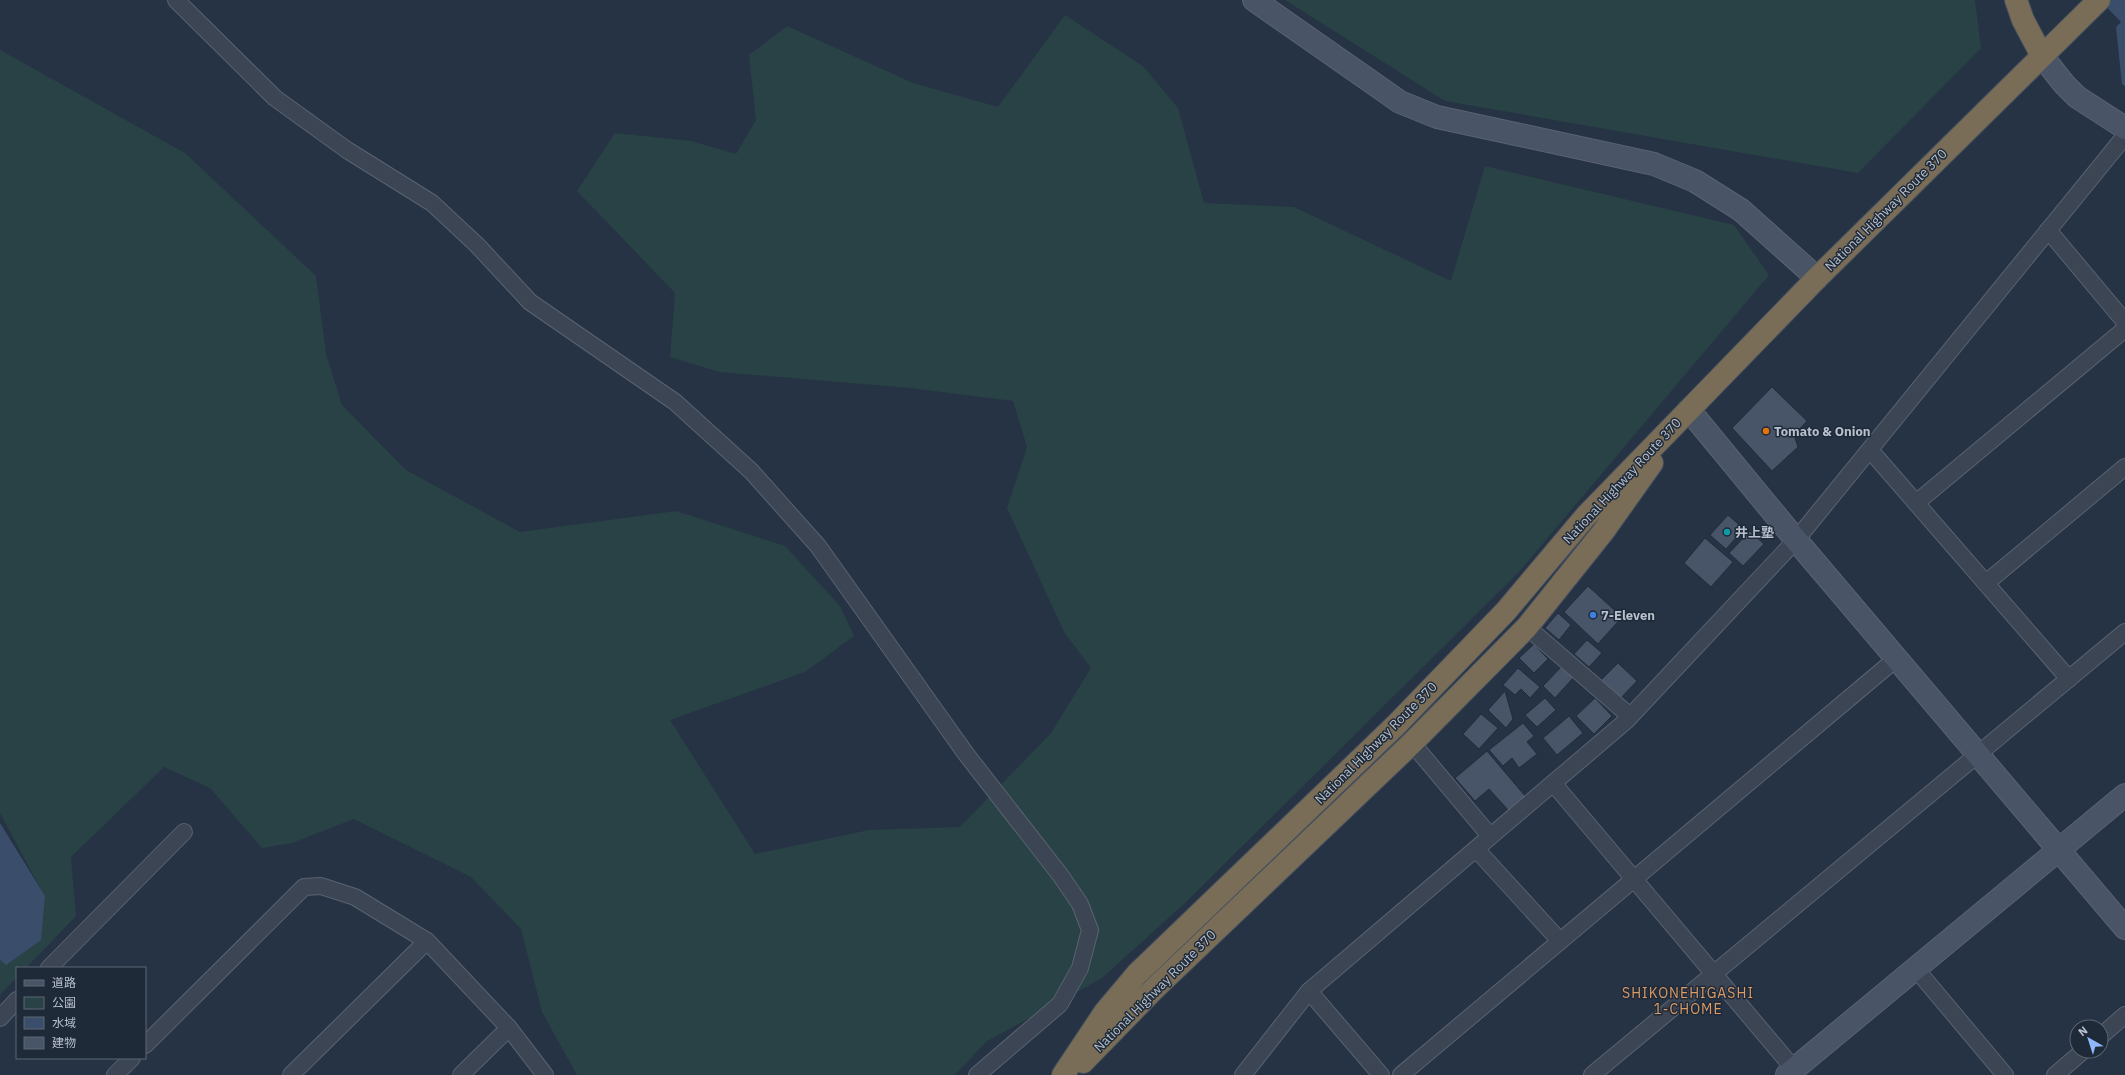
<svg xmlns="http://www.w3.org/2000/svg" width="2125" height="1075" font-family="'IBM Plex Sans','Noto Sans JP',sans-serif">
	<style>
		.green { fill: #284245 }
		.water { fill: #3a4e6c }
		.building { fill: #485569; stroke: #212c3b }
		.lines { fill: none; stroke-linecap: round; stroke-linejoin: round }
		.street-casing { stroke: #596371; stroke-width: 18 }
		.secondary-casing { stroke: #596371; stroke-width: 24 }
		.highway-casing { stroke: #45505e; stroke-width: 24 }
		.street { stroke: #3b4554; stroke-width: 16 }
		.secondary { stroke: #495467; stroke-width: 22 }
		.highway { stroke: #7a6d58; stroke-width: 22 }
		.food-dot { fill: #e8710a; stroke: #1f2a39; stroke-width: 1.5 }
		.culture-dot { fill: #0f9aa8; stroke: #1f2a39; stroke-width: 1.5 }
		.shop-dot { fill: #3f7fe0; stroke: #1f2a39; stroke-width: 1.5 }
		.labels { text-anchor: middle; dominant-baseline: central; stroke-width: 3; stroke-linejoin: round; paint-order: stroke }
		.street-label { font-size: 13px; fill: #b8c0cd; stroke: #1f2a39 }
		.poi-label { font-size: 13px; font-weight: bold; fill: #b8c0cd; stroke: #1f2a39; text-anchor: start }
		.neighbourhood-label { font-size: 14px; letter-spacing: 1px; fill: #db9a66; stroke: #1f2a39 }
	</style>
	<rect width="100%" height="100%" fill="#263344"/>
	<g class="green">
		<polygon points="1285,0 1975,0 1981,48 1858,173 1445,101"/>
		<polygon points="1065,15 1144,67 1178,108 1204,203 1294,207 1451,281 1485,166 1734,225 1769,275 1519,572 1185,903 1102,978 986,1042 955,1075 577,1075 542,1012 521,929 471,877 354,819 292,843 262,848 210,788 164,767 71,857 76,916 26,968 17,968 17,977 0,995 0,960 6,964 45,897 0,813 0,50 185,153 316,276 326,354 342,405 406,470 520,532 676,511 785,546 840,606 854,636 805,672 670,720 755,854 869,830 960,827 1051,733 1091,668 1064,632 1007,508 1027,447 1013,401 910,388 719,372 670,357 675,293 577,191 615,133 691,141 736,154 756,120 749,55 787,26 913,83 998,107"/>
	</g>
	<g class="water">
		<polygon points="2100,0 2125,0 2125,86 2122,84 2116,27 2121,22"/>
		<polygon points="0,823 45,896 41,940 6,965 0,960"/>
	</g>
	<g class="building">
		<polygon points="1772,387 1807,421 1794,435 1798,447 1772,471 1732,428"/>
		<polygon points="1728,515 1744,529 1726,549 1710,535"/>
		<polygon points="1750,531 1764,544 1743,566 1729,553"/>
		<polygon points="1705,538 1733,562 1711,587 1684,563"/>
		<polygon points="1588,586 1622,617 1598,644 1564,612"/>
		<polygon points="1558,613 1571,625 1559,640 1545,628"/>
		<polygon points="1587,640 1602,653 1589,667 1574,654"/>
		<polygon points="1534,644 1548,659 1534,673 1519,658"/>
		<polygon points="1618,663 1637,681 1618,701 1599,682"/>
		<polygon points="1562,666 1574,677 1555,698 1543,686"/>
		<polygon points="1518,668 1540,687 1530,698 1521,689 1515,695 1503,685"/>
		<polygon points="1505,691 1513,719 1506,728 1488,710"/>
		<polygon points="1545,698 1556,710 1537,727 1525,715"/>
		<polygon points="1595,698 1612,716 1594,734 1576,716"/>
		<polygon points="1481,714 1498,728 1479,749 1463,734"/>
		<polygon points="1569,716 1583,733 1557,755 1543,738"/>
		<polygon points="1523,723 1534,736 1527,742 1537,754 1519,768 1512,758 1503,766 1489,750"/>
		<polygon points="1487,751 1526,797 1509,811 1489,789 1475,801 1455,778"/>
	</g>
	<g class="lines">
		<g class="street-casing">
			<g id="street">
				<polyline points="176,0 275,98 347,150 432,203 477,245 530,302 675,402 751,471 818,546 966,754 1061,876 1080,904 1090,930 1080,968 1060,1004 977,1075"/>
				<polyline points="2048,230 2125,322"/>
				<polyline points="1870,450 2069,679"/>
				<polyline points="1916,503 2125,329"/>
				<polyline points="1986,583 2125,467"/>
				<polyline points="1527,627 1630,716"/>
				<polyline points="1412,743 1490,836"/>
				<polyline points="1553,783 1794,1069"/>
				<polyline points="1476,849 1560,941"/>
				<polyline points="49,968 184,832"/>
				<polyline points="1916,969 2005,1075"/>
				<polyline points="1309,991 1381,1075"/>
				<polyline points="0,1018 17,1000"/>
				<polyline points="2101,1036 2125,1015"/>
				<polyline points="145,1045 304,887 321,886 355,897 427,941 509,1028 545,1075"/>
				<polyline points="115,1075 132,1058"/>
				<polyline points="291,1075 427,941"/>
				<polyline points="461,1075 509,1028"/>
				<polyline points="1243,1075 1309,991 1626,721 1796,540 2125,136"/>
				<polyline points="1401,1075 1897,658"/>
				<polyline points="1592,1075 2125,632"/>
				<polyline points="2055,1075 2083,1051"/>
			</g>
		</g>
		<g class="secondary-casing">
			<g id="secondary">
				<polyline points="1254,0 1400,102 1437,117 1654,164 1695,181 1741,210 1817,278"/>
				<polyline points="2042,56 2064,84 2077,97 2125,128"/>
				<polyline points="1689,410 1796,540 2125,928"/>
				<polyline points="1787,1075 2125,795"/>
			</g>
		</g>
		<g class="highway-casing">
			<g id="highway">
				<polyline points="2016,0 2023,20 2042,56"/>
				<polyline points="1083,1062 1155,988 1412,743 1527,627 1603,532 1652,463"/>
				<polyline points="1063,1075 1105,1012 1137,974 1396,725 1506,611 1586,516 1817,278 2099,0"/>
			</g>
		</g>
		<use href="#street" class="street"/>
		<use href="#secondary" class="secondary"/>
		<use href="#highway" class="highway"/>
	</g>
	<circle class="food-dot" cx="1766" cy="431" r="4"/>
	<circle class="culture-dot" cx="1727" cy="532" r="4"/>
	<circle class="shop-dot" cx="1593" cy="615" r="4"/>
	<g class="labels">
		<g class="street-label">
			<text transform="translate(1886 210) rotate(-45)">National Highway Route 370</text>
			<text transform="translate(1622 481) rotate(-47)">National Highway Route 370</text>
			<text transform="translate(1376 743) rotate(-45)">National Highway Route 370</text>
			<text transform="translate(1155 991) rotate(-45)">National Highway Route 370</text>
		</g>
		<g class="poi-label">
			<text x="1774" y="431">Tomato &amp; Onion</text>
			<text x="1735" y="532">井上塾</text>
			<text x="1601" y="615">7-Eleven</text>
		</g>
		<g class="neighbourhood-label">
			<text x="1688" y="993">SHIKONEHIGASHI<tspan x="1688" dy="16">1-CHOME</tspan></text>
		</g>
	</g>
	<rect x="16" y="967" width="130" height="92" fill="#1f2a39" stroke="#5c6674"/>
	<rect x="24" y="980" width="20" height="6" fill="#495467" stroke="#5c6674"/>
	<text x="52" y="987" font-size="12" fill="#b8c0cd">道路</text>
	<rect x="24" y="997" width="20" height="12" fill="#284245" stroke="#5c6674"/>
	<text x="52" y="1007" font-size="12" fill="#b8c0cd">公園</text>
	<rect x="24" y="1017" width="20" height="12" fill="#3a4e6c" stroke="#5c6674"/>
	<text x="52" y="1027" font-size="12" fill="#b8c0cd">水域</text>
	<rect x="24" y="1037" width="20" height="12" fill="#485569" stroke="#5c6674"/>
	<text x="52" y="1047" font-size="12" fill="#b8c0cd">建物</text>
	<g transform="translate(2089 1039) rotate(321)"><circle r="19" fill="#1f2a39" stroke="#5c6674"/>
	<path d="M0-3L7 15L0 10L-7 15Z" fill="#8fb8fc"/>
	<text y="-6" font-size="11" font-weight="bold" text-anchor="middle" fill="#b8c0cd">N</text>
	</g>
</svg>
